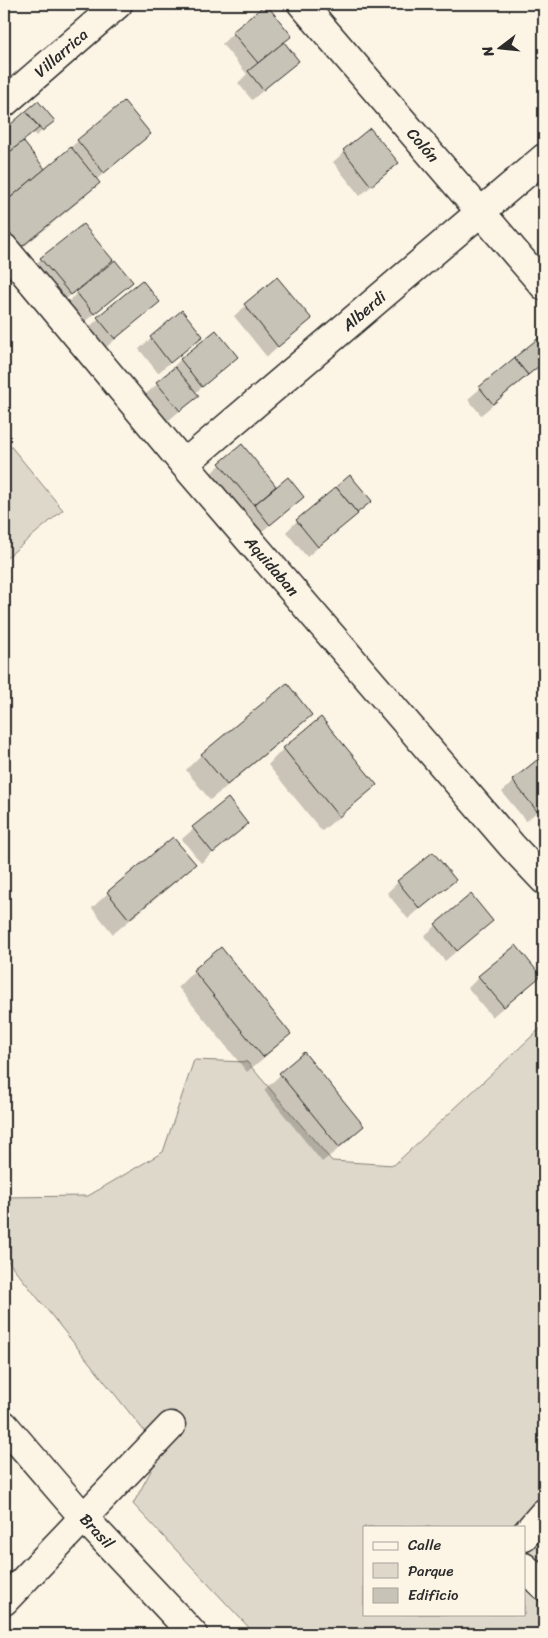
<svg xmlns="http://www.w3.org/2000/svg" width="548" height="1638" font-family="Sriracha,sans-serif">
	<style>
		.green { fill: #ded8ca; stroke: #84827a; fill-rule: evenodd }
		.shadow { fill: #0003 }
		.building { fill: #c8c3b7; stroke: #2b2b2b }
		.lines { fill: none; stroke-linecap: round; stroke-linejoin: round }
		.minor-casing { stroke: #2b2b2b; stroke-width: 31 }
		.minor { stroke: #fcf5e5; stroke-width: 28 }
		.labels { text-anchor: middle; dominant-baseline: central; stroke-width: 4; stroke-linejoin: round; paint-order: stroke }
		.street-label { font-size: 16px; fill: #2b2b2b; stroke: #fcf5e5 }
	</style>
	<rect width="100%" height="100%" fill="#fcf5e5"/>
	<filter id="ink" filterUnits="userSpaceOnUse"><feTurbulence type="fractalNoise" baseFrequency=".02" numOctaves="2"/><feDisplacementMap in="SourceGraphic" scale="10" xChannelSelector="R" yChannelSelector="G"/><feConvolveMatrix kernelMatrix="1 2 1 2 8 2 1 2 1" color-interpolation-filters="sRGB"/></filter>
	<g filter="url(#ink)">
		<g class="green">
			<polygon points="4,438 63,510 4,560"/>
			<path d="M544 1025V1634H255L133 1504 161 1452 4 1256V1197L88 1196 163 1152 194 1060 247 1062 332 1161 394 1165ZM364 1527H524V1614H364Z"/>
		</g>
		<g class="shadow">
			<polygon points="194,4 202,4 198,8"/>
			<polygon points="233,33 283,43 297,61 252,100 238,83 247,74 222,44"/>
			<polygon points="38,103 48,126 36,136 33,132 22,142 45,170 78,141 149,134 96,180 98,183 83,198 4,263 4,131"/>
			<polygon points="370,130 397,163 360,196 333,162"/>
			<polygon points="41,259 111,260 97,274 98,276 131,282 82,324 66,304 80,290 79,288 59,305 30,270"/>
			<polygon points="277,279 310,319 267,357 234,316"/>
			<polygon points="141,282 158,302 103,350 87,329"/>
			<polygon points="182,312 201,335 158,373 139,349"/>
			<polygon points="216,332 237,357 195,393 197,396 168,421 146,394 170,373 169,371 180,360"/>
			<polygon points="540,338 544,342 544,362 481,415 468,399"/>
			<polygon points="242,446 276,488 302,497 258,535 209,475"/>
			<polygon points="356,514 307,557 286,532 297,521"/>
			<polygon points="310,715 295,730 210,800 186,770 202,754"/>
			<polygon points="321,718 375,785 359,800 322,831 268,765 283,749"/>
			<polygon points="537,761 544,770 544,806 526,821 502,792"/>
			<polygon points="227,800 247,823 201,863 182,839"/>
			<polygon points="194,864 178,880 113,934 92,908 108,893"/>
			<polygon points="454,880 408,919 387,893 398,882"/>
			<polygon points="471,896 492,921 445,961 424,936"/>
			<polygon points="221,949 290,1034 274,1049 247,1072 178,987 194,971"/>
			<polygon points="540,976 492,1017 468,988 479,977"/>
			<polygon points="303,1054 363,1126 347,1142 322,1162 264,1090"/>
		</g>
		<g class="building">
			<polygon points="266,4 292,36 258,63 232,32"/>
			<polygon points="284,42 299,61 263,90 248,71"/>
			<polygon points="38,101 55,121 42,131 26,111"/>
			<polygon points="124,101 151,134 104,173 77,140"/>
			<polygon points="26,111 39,128 4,157 4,130"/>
			<polygon points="370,128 399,163 371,186 343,150"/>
			<polygon points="23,141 45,169 4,203 4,157"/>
			<polygon points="71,147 100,183 20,248 4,228 4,203"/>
			<polygon points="83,224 113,260 71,295 40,258"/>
			<polygon points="115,260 133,282 94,314 76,292"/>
			<polygon points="277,277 312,319 278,347 244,304"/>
			<polygon points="142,280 160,302 115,339 97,317"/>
			<polygon points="182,310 203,336 170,363 150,337"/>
			<polygon points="216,330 238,357 202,387 180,359"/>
			<polygon points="541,336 544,340 544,362 528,375 514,358"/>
			<polygon points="514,358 528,375 493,404 479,387"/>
			<polygon points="175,367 199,396 180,411 156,382"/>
			<polygon points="242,444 276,486 254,505 219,463"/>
			<polygon points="350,475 372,501 357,513 336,487"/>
			<polygon points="288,477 304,497 270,525 254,505"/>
			<polygon points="336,487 358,514 318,547 296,520"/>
			<polygon points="287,683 312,715 227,785 201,754"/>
			<polygon points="321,717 377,785 339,817 283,748"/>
			<polygon points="537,760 544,768 544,805 537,811 512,780"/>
			<polygon points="228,798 248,824 213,853 192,827"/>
			<polygon points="173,837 196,864 129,919 107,892"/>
			<polygon points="433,852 456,880 420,909 397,881"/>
			<polygon points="471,894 493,921 457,951 435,924"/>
			<polygon points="516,945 541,976 504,1007 478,976"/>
			<polygon points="221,947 291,1034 263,1057 193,970"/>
			<polygon points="304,1052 364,1126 339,1147 279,1073"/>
		</g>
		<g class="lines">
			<g class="minor-casing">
				<g id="minor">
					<polyline points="302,4 544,286"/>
					<polyline points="4,103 118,4"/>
					<polyline points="4,248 184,464 512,846 544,880"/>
					<polyline points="184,464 544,158"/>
					<polyline points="4,1425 84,1518 193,1634"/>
					<polyline points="524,1536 544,1513"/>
					<polyline points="524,1567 544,1586"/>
					<polyline points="4,1601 171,1426"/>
				</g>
			</g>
			<use href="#minor" class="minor"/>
		</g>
	</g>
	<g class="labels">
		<g class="street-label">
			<text transform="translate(61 53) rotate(-41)">Villarrica</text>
			<text transform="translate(423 145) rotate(49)">Colón</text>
			<text transform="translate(364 311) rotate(-40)">Alberdi</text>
			<text transform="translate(272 566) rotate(49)">Aquidaban</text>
			<text transform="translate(97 1531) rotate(47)">Brasil</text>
		</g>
	</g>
	<rect width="548" height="1638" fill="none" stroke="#fcf5e5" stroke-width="20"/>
	<rect x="10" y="10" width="528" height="1618" fill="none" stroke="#2b2b2b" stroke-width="2" filter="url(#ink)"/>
	<rect x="363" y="1526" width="162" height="90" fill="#fcf5e5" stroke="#a8a49b"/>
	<rect x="373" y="1542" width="25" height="8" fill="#fcf5e5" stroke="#a8a49b"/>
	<text x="408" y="1550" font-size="15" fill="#2b2b2b">Calle</text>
	<rect x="373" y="1563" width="25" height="15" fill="#ded8ca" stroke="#a8a49b"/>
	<text x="408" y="1576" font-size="15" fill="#2b2b2b">Parque</text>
	<rect x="373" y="1588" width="25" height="15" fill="#c8c3b7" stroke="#a8a49b"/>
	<text x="408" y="1600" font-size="15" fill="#2b2b2b">Edificio</text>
	<g transform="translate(500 48) rotate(254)" stroke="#fcf5e5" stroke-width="4" paint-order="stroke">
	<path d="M0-4L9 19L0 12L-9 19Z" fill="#2b2b2b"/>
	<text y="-8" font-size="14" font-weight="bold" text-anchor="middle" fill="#2b2b2b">N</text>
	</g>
</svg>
